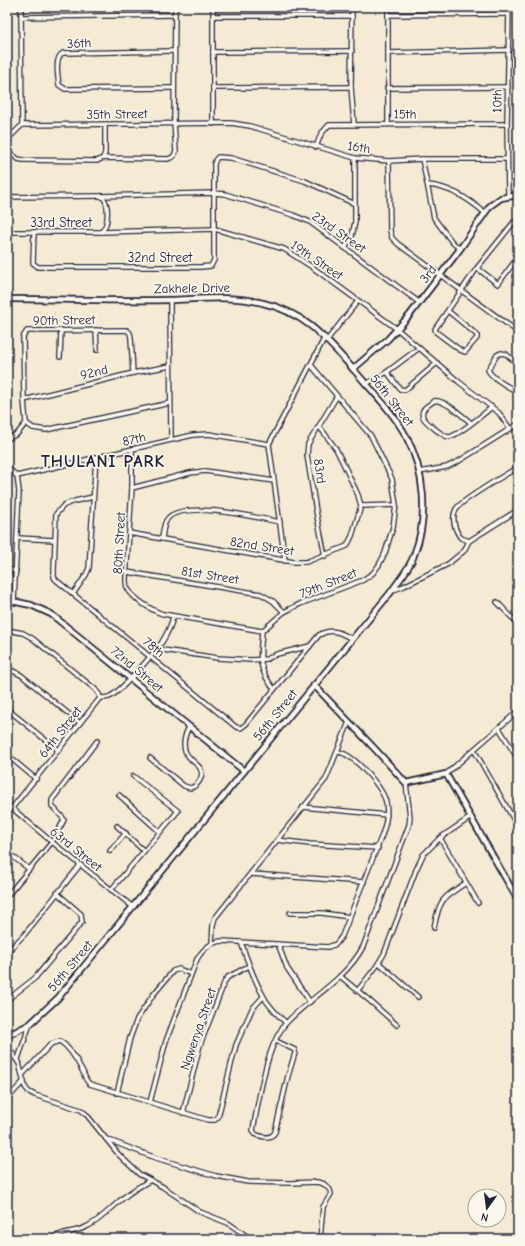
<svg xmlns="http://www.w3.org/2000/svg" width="525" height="1246" font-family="'Comic Neue',sans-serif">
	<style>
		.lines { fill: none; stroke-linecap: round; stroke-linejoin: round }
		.minor-casing { stroke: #22223b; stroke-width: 6 }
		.tertiary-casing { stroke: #22223b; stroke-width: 8 }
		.minor { stroke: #fbf7ec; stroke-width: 3.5 }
		.tertiary { stroke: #fbf7ec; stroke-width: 4.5 }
		.labels { text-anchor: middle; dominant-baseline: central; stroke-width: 3.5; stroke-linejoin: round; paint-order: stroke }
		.street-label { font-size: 13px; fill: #22223b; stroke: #fbf7ec }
		.district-label { font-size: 17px; font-weight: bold; letter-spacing: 1px; fill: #22223b; stroke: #fbf7ec }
	</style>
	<rect width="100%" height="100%" fill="#f5ebd4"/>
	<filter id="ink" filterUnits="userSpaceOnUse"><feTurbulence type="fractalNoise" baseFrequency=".025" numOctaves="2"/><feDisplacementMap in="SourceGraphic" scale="8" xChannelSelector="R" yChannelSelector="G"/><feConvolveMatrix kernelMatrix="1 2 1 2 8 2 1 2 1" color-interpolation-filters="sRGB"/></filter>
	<g filter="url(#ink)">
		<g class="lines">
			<g class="minor-casing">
				<g id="minor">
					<polyline points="352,7 351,87 354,124"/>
					<polyline points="388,15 508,14"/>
					<polyline points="213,16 352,16"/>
					<polyline points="21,17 175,15"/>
					<path d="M174 51 63 53C54 58 58 76 59 85L65 89 174 88"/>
					<polyline points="213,52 352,51"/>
					<polyline points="388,53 509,50"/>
					<polyline points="213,88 351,87"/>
					<polyline points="387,88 508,87"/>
					<polyline points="213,124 213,7"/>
					<polyline points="388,124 388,7"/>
					<polyline points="22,125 231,123 250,126 355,158 389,161 422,159 507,159"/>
					<polyline points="7,140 22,125 21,7"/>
					<polyline points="316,147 321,134 329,125 507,124"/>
					<polyline points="7,150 18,159 23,160 97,161 103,158 168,159 173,157 176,152 174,123 175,7"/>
					<polyline points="103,158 105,153 105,124"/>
					<polyline points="422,159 434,218 452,242 460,249"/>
					<polyline points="389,161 390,231 392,238 398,244 518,332"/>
					<path d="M428 185C450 187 468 198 485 213"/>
					<path d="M101 196C110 201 109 226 101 232"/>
					<polyline points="508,196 507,124 509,7"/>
					<polyline points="7,197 100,196 213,193 225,194 293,215 310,222 420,303"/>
					<polyline points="7,232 101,232 215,229 284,249 312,267 397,329 459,382 499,413 510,429"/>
					<polyline points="34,232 33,263 38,267 200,267 211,266 214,260 214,164 216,159 218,157 231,158 305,181 355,204"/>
					<polyline points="345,248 352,236 355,222 355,158"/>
					<polyline points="477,268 498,284 518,257"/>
					<polyline points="170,300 171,440"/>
					<polyline points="448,311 477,335 477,338 465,352 460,350 436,332 435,329 477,268 514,222 518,221"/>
					<polyline points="96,330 97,350"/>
					<polyline points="327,340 358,301"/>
					<polyline points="60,357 61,330"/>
					<path d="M518 364 506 354 501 353 497 355 488 370C491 377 510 389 518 391"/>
					<polyline points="387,372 400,389 405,390 437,363"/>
					<polyline points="133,373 131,338 130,333 127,330 27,331 23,337 24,400 26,423 33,428 46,430 170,403"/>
					<polyline points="366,384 387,372 419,348"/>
					<polyline points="24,400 133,373 170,366"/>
					<path d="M471 423C464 417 444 399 434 401 432 402 429 405 427 406 423 409 421 412 423 417 425 422 444 437 449 437 457 436 485 413 492 407"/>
					<polyline points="7,439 17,434 26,423"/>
					<polyline points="269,444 325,337"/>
					<polyline points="269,444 285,561"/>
					<path d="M132 450V488L126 578C126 581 126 585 127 587 131 598 153 611 163 614L262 631"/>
					<polyline points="7,467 17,476"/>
					<polyline points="419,472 447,467 459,461 518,424"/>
					<polyline points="17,476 171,440 193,435 209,434 269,444"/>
					<polyline points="132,488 190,473 205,471 274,481"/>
					<path d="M93 497 75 501 64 505 56 514 54 570V577L56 580 236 727 241 728 246 724 319 635C332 628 340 632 352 639"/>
					<polyline points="361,506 396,505"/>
					<polyline points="129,533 294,562 306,562 347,546 352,536 361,506 358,495 343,463 336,449 319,426"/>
					<polyline points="17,538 55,540"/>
					<path d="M162 539C163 533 163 523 168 518 184 500 258 518 280 522"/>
					<path d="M469 541 461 538C455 531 451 518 456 509 461 500 507 474 518 467"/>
					<polyline points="469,541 518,510"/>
					<polyline points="325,556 316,511 307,455 308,444 337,396"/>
					<polyline points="7,569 16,571"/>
					<polyline points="127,572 261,594 273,601 284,612"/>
					<polyline points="391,591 404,586 448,564 464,551 469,541"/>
					<polyline points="73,594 86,575 89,568 96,457"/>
					<polyline points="14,602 19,491 17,476"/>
					<polyline points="497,602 518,624"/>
					<polyline points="7,630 23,633 32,638 95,689 99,694 100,698"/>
					<polyline points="156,649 218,658 251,660 267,659 277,654 310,646"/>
					<polyline points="7,668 21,675 80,723"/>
					<path d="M274 689C257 668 260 657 262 631L284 612 300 604 363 580 373 573 379 565 385 553 393 527 396 505 392 479 371 436 311 365"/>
					<path d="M100 698C103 698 105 698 109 697 121 692 153 654 162 642 167 634 171 626 173 617"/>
					<polyline points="7,709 58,750"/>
					<polyline points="499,728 518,759"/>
					<polyline points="474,750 518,827"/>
					<polyline points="7,755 36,779"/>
					<path d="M150 758 184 786 190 788C198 786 205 776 200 768 197 764 192 761 189 757 181 749 184 736 189 727"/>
					<polyline points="446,774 518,711"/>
					<polyline points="119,795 160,832"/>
					<polyline points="7,804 52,842 133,907"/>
					<polyline points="303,807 387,815"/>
					<polyline points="12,808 100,698"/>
					<polyline points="117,826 144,851"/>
					<polyline points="440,838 478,903"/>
					<polyline points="277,840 310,844 378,848"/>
					<polyline points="110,851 126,833"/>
					<polyline points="7,852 29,869"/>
					<polyline points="251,874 364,882"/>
					<polyline points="111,890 178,811 133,776"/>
					<polyline points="7,896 52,842 64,820 63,818 52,806 52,800 97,741"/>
					<polyline points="290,913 322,913 350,917"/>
					<path d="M434 928C439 900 442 898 466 883"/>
					<path d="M241 942C247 960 254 980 264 997 269 1007 278 1015 286 1023"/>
					<polyline points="212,943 213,925 215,918 326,779 349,722"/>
					<polyline points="278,944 287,968 310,1002"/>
					<polyline points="7,952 25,934 80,865"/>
					<polyline points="379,963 418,997"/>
					<polyline points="340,976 370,1001 397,1025"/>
					<polyline points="358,990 376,967 384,954 416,870 423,855 440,838 471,817"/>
					<polyline points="7,1000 35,978 82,922 81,914 57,893"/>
					<polyline points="30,1024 18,1059 25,1087 29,1092 35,1095 81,1110 86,1114 119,1155 139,1174 163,1187 200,1212 228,1223 251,1239"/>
					<polyline points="7,1039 10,1051"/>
					<path d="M276 1041 295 1050V1053L288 1076 275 1132C271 1140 262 1137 255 1134L253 1130C259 1100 266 1044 287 1022 312 996 345 980 363 947L409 825 410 817 406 783"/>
					<polyline points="7,1051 12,1053 18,1062"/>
					<path d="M23 1074 51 1044 60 1041C69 1047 77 1060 82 1070 85 1075 85 1081 90 1084L208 1120H215L218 1117 236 1045 252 1009 263 997"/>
					<polyline points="117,1093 130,1038 137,1019 153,995 173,971 179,969 191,974"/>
					<polyline points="7,1099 24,1081"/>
					<path d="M150 1102 166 1041 197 959C203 949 210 942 222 941L328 947 336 944 342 936 382 835C386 824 388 813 386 802 382 787 353 753 338 752"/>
					<polyline points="183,1113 200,1045 225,981 228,977 249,966"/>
					<polyline points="106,1139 156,1158 216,1176 248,1182 290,1183 317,1182 324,1184 330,1190 331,1194 323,1207 320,1239"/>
					<path d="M52 1239C61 1231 74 1233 86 1227 102 1220 113 1205 127 1195 134 1189 143 1185 150 1180"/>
				</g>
			</g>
			<g class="tertiary-casing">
				<g id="tertiary">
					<path d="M7 299C61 299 116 301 170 300 201 299 232 295 263 303 306 313 326 339 354 370 372 391 393 412 406 436 425 472 429 517 414 555 410 568 399 580 391 592L58 998 30 1024 7 1036"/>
					<polyline points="353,369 388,339 409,316 460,249 490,206 501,198 518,195"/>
					<polyline points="7,600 31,605 51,614 244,771"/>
					<polyline points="314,685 374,748 406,783 446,774 518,900"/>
				</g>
			</g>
			<use href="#minor" class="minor"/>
			<use href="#tertiary" class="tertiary"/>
		</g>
	</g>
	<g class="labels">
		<g class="street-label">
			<text transform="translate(79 43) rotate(-3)">36th</text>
			<text transform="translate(497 101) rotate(-89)">10th</text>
			<text transform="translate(117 114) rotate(-1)">35th Street</text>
			<text transform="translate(405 114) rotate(1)">15th</text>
			<text transform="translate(359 147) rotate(9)">16th</text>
			<text x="61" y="222">33rd Street</text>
			<text transform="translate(339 232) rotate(35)">23rd Street</text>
			<text x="160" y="257">32nd Street</text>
			<text transform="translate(317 260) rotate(34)">19th Street</text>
			<text transform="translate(428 274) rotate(-53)">3rd</text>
			<text transform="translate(192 288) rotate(-1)">Zakhele Drive</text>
			<text transform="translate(64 320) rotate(-1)">90th Street</text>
			<text transform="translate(94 372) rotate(-14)">92nd</text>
			<text transform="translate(392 400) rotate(52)">56th Street</text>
			<text transform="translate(134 439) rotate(-13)">87th</text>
			<text transform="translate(320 471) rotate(82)">83rd</text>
			<text transform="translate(119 543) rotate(-87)">80th Street</text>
			<text transform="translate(262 546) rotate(9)">82nd Street</text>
			<text transform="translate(210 575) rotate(9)">81st Street</text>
			<text transform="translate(328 583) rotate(-22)">79th Street</text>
			<text transform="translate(154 647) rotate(39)">78th</text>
			<text transform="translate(137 669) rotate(40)">72nd Street</text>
			<text transform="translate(275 715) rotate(-51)">56th Street</text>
			<text transform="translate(60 732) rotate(-52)">64th Street</text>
			<text transform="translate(76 849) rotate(39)">63rd Street</text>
			<text transform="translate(70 966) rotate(-50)">56th Street</text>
			<text transform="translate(198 1029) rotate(-71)">Ngwenya Street</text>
		</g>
		<g class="district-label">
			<text x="103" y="461">THULANI PARK</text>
		</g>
	</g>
	<rect width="525" height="1246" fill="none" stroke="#fbf7ec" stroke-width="24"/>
	<rect x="12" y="12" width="501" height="1222" fill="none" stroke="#22223b" stroke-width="1.5" filter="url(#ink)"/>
	<g transform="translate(487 1208) rotate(194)"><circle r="19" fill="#fbf7ec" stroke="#a4a2a5"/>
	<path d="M0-3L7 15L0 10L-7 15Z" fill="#22223b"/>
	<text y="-6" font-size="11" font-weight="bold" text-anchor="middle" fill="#22223b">N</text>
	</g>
</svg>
